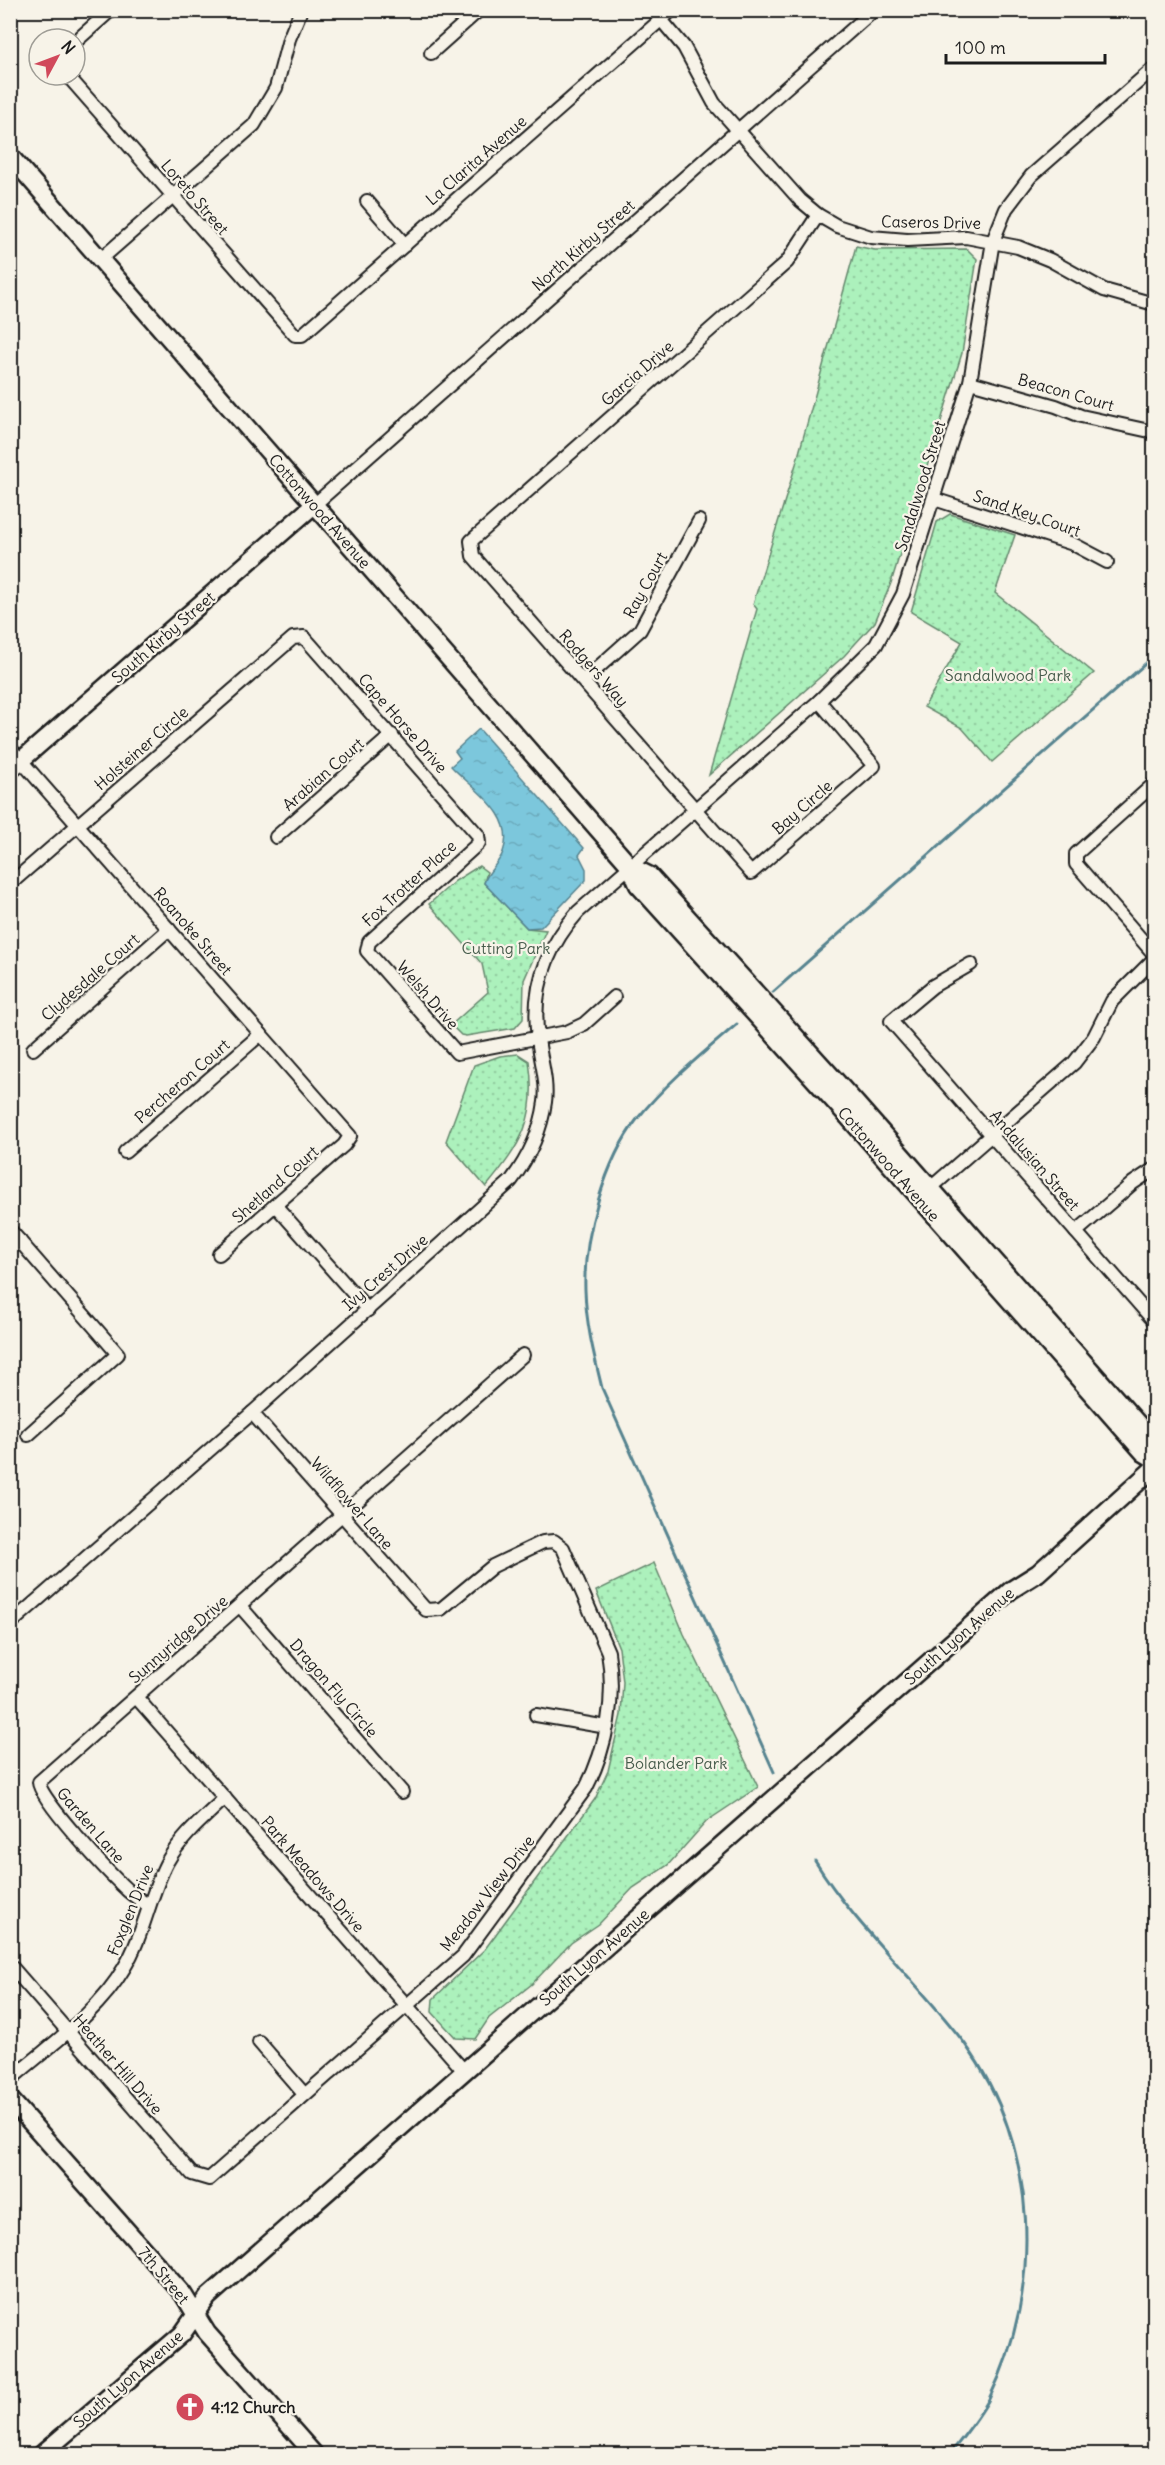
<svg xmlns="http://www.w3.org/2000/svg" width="1165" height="2465" font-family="Delius,sans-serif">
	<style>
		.park { fill: url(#park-dots); stroke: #64866c; stroke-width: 1.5 }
		.water { fill: url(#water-ripples); stroke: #56838f; stroke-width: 1.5 }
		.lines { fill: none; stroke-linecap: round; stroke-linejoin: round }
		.stream { stroke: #56838f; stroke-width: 3 }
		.street-casing { stroke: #1c1c1c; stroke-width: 16 }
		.secondary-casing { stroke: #1c1c1c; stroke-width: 21 }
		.street { stroke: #f7f3e8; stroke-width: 12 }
		.secondary { stroke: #f7f3e8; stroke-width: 16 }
		.labels { text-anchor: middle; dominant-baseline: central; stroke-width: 4.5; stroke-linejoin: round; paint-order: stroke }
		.street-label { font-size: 16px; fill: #1c1c1c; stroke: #f7f3e8 }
		.park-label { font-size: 16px; fill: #475c4c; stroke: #f7f3e8 }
		.poi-label { font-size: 16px; font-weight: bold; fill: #1c1c1c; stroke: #f7f3e8; text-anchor: start }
	</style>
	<defs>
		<pattern id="park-dots" width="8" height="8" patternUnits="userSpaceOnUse" patternTransform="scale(1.5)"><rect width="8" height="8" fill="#acf1bc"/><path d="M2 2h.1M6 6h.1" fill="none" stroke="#93cea1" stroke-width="1.8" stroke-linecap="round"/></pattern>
		<pattern id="water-ripples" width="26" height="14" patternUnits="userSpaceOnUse" patternTransform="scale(1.5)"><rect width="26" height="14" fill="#7cc7dc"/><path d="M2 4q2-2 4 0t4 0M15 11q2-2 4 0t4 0" fill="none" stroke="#6baabc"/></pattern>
	</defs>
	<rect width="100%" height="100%" fill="#f7f3e8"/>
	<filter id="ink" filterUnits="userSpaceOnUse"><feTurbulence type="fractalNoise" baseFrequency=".0167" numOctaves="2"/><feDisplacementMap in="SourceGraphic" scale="12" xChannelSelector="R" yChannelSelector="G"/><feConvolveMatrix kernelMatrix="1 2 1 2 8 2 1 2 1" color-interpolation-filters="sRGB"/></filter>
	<g filter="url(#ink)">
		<g class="park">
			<polygon points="856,246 875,250 967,249 977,259 962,353 891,583 875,622 844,656 709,775 757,609 753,604 796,464"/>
			<polygon points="950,514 1015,535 995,593 1094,673 992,762 962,728 924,707 962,642 911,612 937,522"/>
			<polygon points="479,866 487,872 484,883 527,928 546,930 524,980 523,1019 515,1028 466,1036 461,1035 451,1025 488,992 482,964 429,904 455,881"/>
			<path d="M518 1054 529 1061C538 1118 521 1145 486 1187L446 1141 474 1065 500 1056Z"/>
			<polygon points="654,1563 684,1634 758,1787 707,1821 668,1865 633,1888 599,1924 571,1943 532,1984 489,2018 475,2039 456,2038 432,2012 433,1999 485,1949 595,1799 608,1771 621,1715 623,1682 619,1648 596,1591"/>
		</g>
		<path class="water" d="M479 729 584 848 579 855 586 869V880L541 927 527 928 484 883C488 870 499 864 503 852 517 814 473 790 451 766L460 758 455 751Z"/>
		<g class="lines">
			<g class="stream">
				<polyline points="773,992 1154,656"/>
				<path d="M737 1024C702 1054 666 1083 638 1118 605 1160 583 1237 585 1290 586 1324 594 1355 602 1388L774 1772"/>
				<path d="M815 1861C857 1929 918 1981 965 2044 1039 2146 1044 2288 989 2399 979 2418 963 2437 950 2454"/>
			</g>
			<g class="street-casing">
				<g id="street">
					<polyline points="653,10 684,47 714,103 800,200 818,215 837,226 871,237 907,240 966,237 1018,247 1050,260 1104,290 1154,304"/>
					<polyline points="75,42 111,10"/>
					<polyline points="431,53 479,10"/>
					<polyline points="67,75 295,335 302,335 672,10"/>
					<polyline points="367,201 405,245"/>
					<polyline points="818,215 787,262 471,541 473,556 751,873 874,766 819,701"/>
					<polyline points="101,259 254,125 276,88 289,39 301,10"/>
					<polyline points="970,382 1056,406 1081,416 1154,432"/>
					<polyline points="934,499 1073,544 1107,562"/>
					<polyline points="314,505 874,10"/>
					<polyline points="583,681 640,630 699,521"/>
					<polyline points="10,748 350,1136 344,1145 219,1254"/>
					<polyline points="1154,784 1076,854 1076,864 1154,954"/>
					<polyline points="276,837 392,735"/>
					<polyline points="10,884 293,638 304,637 478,835 479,843 369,942 367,951 457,1053 567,1032 584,1024 614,997"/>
					<polyline points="971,964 933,986 891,1021 1154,1321"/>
					<polyline points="33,1049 169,929"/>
					<polyline points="125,1152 261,1034"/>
					<polyline points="926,1192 1074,1063 1094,1037 1112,1001 1154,959"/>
					<polyline points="275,1205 368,1310"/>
					<polyline points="10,1230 118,1354 28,1435"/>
					<polyline points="1076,1232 1133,1183 1154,1169"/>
					<polyline points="10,1249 20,1241"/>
					<polyline points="240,1606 402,1792"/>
					<path d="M10 1624 252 1413 511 1181C529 1157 541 1132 545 1102 548 1081 540 1059 538 1038 531 989 546 948 578 912L819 701 876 645 903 594 970 382 993 241 1006 209 1031 176 1154 68"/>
					<polyline points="136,1697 465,2072"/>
					<polyline points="536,1715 607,1727"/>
					<path d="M149 1906C141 1900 133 1896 126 1889 111 1875 38 1798 39 1782L523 1355"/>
					<path d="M10 1965 192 2174 209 2179 463 1956 586 1788C607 1747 616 1698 608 1652L563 1548 554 1541 543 1542 493 1566 441 1609 426 1610 252 1413"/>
					<polyline points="259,2042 304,2094"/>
					<path d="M10 2080C49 2046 98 2013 124 1968 144 1935 149 1896 167 1862 181 1837 204 1818 225 1798"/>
				</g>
			</g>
			<g class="secondary-casing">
				<g id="secondary">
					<polyline points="10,156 630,866 638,885 842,1110 1144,1453 1154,1459"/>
					<polyline points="10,770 314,505"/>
					<polyline points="630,866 650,876 855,1102 1154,1442"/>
					<polyline points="10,2099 183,2294 207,2333 314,2454"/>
					<polyline points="42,2454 182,2334 208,2297 1011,1590 1038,1573 1154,1468"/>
				</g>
			</g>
			<use href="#street" class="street"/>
			<use href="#secondary" class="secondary"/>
		</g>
	</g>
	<defs>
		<g id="church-disc" transform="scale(1.5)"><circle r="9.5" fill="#d1495b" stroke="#f7f3e8"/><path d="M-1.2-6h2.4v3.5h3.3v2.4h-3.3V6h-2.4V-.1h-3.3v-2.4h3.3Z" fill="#fff"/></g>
	</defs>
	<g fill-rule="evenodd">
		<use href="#church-disc" x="190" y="2407"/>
	</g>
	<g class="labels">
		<g class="street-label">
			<text transform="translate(476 160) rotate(-41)">La Clarita Avenue</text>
			<text transform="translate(195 197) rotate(49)">Loreto Street</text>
			<text transform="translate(931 222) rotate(1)">Caseros Drive</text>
			<text transform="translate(583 245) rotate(-41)">North Kirby Street</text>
			<text transform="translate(637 373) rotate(-41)">Garcia Drive</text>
			<text transform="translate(1066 392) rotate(16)">Beacon Court</text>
			<text transform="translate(920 486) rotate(-73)">Sandalwood Street</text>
			<text transform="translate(320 511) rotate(49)">Cottonwood Avenue</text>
			<text transform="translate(1027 513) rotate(19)">Sand Key Court</text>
			<text transform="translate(645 585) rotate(-61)">Ray Court</text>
			<text transform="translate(163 637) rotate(-41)">South Kirby Street</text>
			<text transform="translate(594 668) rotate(49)">Rodgers Way</text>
			<text transform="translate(403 723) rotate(49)">Cape Horse Drive</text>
			<text transform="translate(141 748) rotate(-41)">Holsteiner Circle</text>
			<text transform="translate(323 774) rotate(-41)">Arabian Court</text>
			<text transform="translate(802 807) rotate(-41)">Bay Circle</text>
			<text transform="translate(409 883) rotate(-42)">Fox Trotter Place</text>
			<text transform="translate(193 931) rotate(49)">Roanoke Street</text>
			<text transform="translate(90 977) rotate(-41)">Clydesdale Court</text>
			<text transform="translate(428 995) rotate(49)">Welsh Drive</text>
			<text transform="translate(182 1081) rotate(-41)">Percheron Court</text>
			<text transform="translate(1035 1160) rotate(49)">Andalusian Street</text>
			<text transform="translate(889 1164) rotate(49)">Cottonwood Avenue</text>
			<text transform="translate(275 1184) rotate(-41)">Shetland Court</text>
			<text transform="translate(385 1272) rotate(-41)">Ivy Crest Drive</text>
			<text transform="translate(352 1503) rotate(49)">Wildflower Lane</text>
			<text transform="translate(959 1636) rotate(-41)">South Lyon Avenue</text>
			<text transform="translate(178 1639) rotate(-41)">Sunnyridge Drive</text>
			<text transform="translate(334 1688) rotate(49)">Dragon Fly Circle</text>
			<text transform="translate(91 1825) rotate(49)">Garden Lane</text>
			<text transform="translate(313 1874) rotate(49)">Park Meadows Drive</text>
			<text transform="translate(487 1893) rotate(-52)">Meadow View Drive</text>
			<text transform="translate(130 1910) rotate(-68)">Foxglen Drive</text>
			<text transform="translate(594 1957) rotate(-41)">South Lyon Avenue</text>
			<text transform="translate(118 2064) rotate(49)">Heather Hill Drive</text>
			<text transform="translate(164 2275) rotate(50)">7th Street</text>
			<text transform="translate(128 2379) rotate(-41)">South Lyon Avenue</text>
		</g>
		<g class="park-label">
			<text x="1008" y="675">Sandalwood Park</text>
			<text x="506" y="948">Cutting Park</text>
			<text x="676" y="1763">Bolander Park</text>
		</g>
		<g class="poi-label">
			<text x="211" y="2407">4:12 Church</text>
		</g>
	</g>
	<rect width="1165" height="2465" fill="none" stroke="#f7f3e8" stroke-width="36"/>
	<rect x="18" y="18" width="1129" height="2429" fill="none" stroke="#1c1c1c" stroke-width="2" filter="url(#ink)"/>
	<g transform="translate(57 57) rotate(49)"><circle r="28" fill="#f7f3e8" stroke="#9f9d96" stroke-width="1.5"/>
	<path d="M0-4.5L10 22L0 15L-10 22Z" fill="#d1495b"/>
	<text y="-9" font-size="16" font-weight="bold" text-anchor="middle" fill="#1c1c1c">N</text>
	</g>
	<path d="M946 54v9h159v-9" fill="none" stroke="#1c1c1c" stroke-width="3"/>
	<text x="955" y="54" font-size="18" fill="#1c1c1c" stroke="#f7f3e8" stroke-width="4.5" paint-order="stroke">100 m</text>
</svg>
